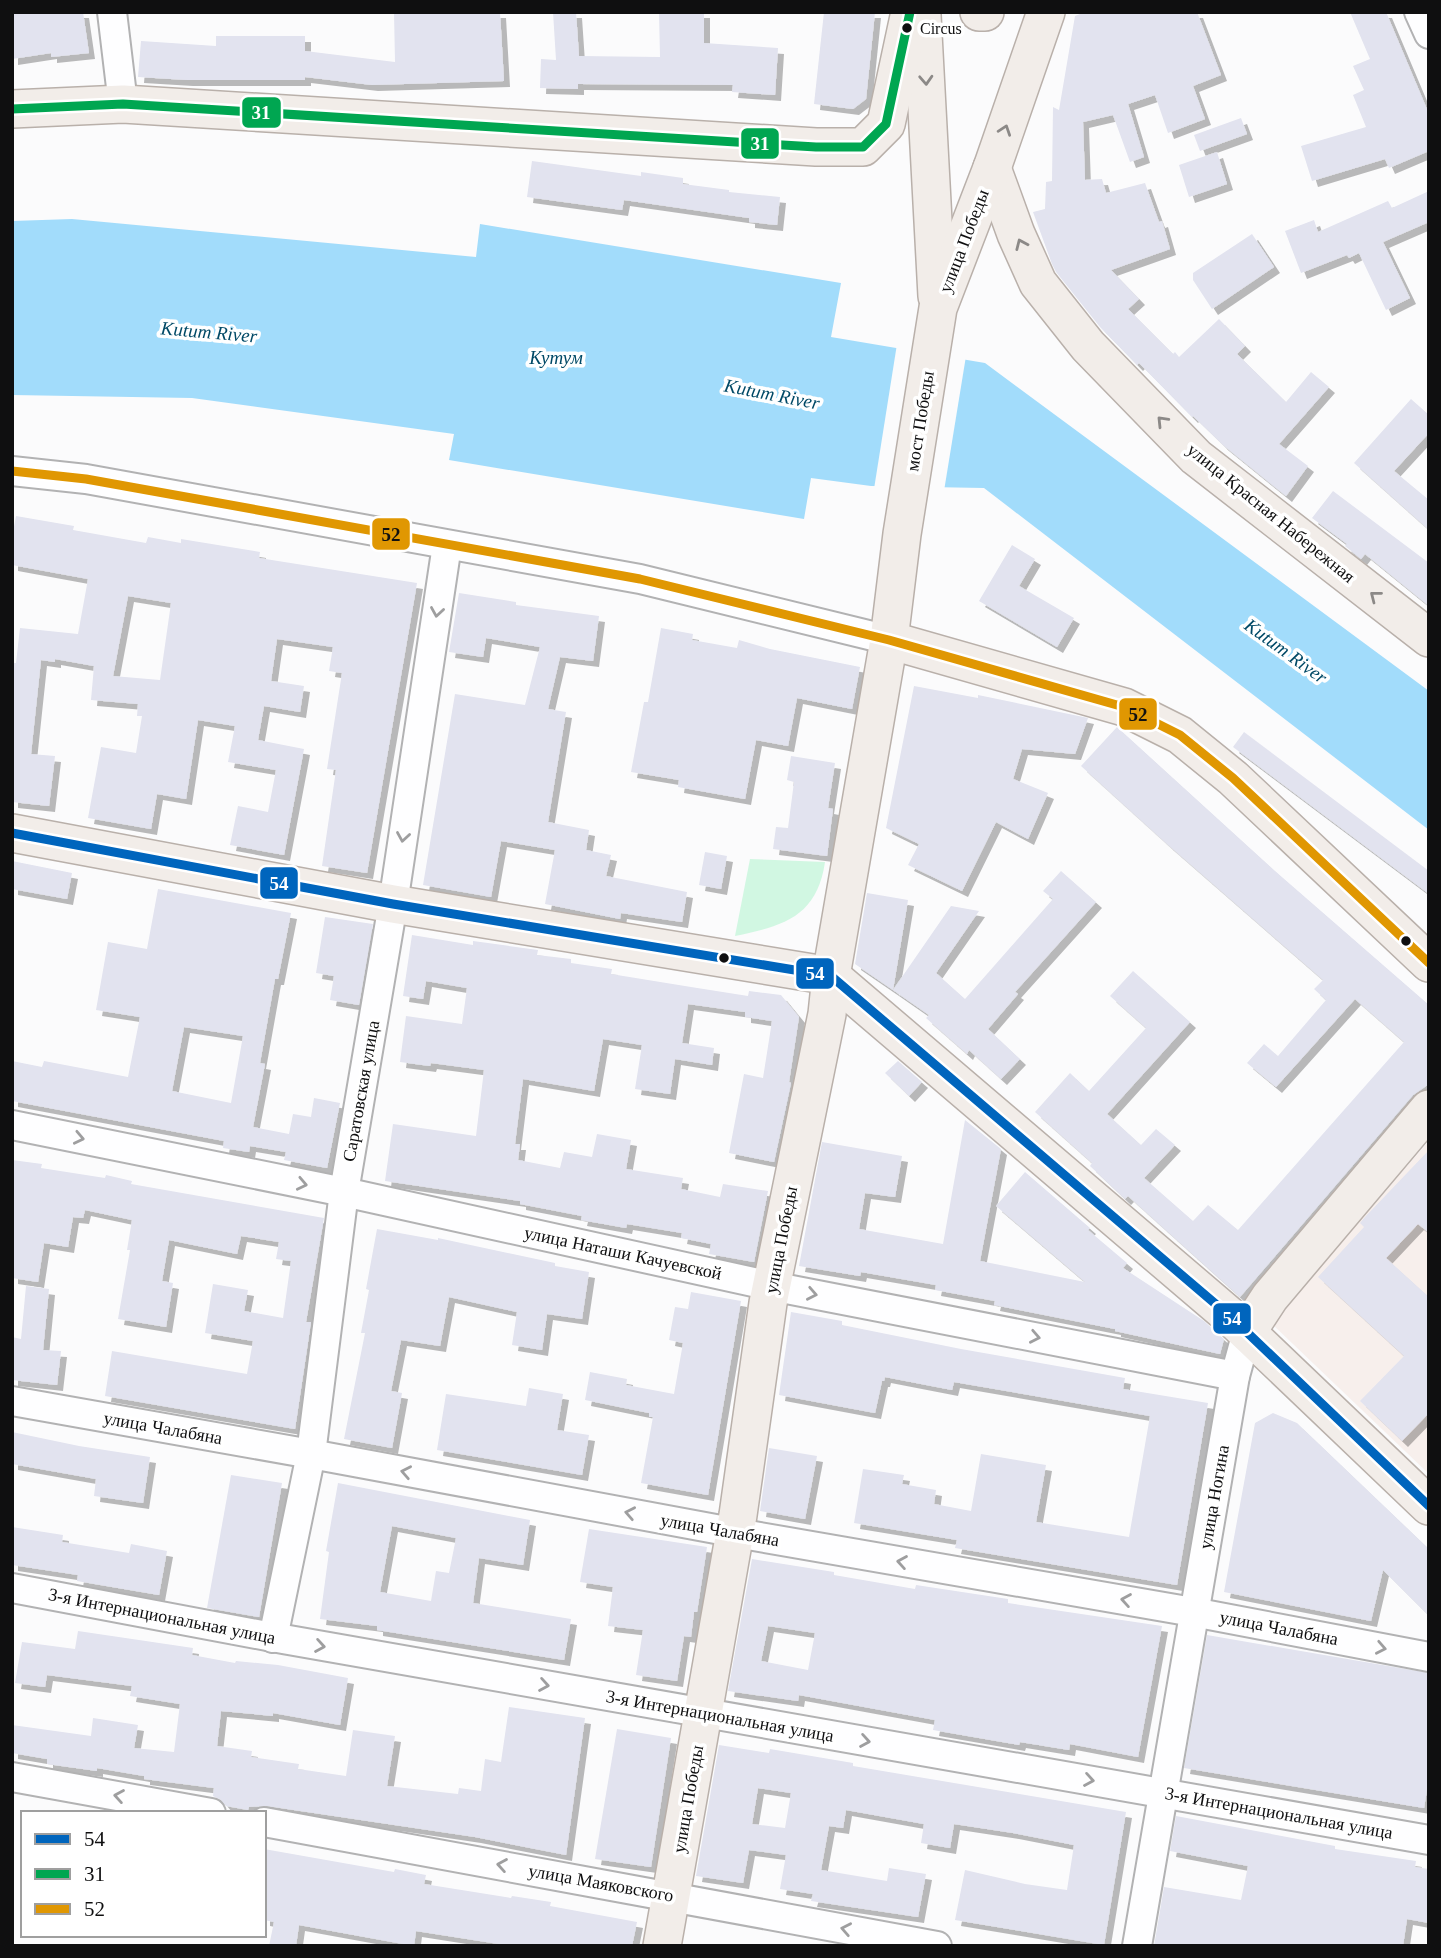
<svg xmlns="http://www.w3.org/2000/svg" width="1441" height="1958" font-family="Georgia,serif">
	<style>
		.commercial { fill: #f7efec }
		.green { fill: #d1f7e2 }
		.water { fill: #a2dcfb }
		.pier { fill: #fbfbfc }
		.building { fill: #e2e3ef; fill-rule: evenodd; filter: url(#shadow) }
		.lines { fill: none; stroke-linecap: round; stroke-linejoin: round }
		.minor-casing { stroke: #b2b2b3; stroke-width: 32 }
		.major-casing { stroke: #b9b0aa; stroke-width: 40 }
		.minor { stroke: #fefeff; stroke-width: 28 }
		.major { stroke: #f2ede9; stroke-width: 37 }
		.bus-1-casing { stroke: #fff; stroke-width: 14 }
		.bus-2-casing { stroke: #fff; stroke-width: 14 }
		.bus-3-casing { stroke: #fff; stroke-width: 14 }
		.bus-1 { stroke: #0065bd; stroke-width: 9 }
		.bus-2 { stroke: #00a651; stroke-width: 9 }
		.bus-3 { stroke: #e09702; stroke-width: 9 }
		.oneway { stroke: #8c8987 }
		.oneway2 { stroke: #9e9e9f }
		.bus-dot { fill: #0f0f10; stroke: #fff; stroke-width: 2.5 }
		.labels { text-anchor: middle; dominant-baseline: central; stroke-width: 7; stroke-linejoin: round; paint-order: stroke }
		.bus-label { font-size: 16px; fill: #0f0f10; stroke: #fff; text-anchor: start }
		.street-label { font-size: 18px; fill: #0f0f10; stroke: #fff }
		.water-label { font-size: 19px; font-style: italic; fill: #004966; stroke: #fff }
		.line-badge { stroke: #fff; stroke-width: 2.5 }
		.badge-label { font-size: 19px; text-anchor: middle; font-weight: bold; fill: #fff }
		.pale-badge-label { font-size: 19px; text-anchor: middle; font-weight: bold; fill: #111 }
	</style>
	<defs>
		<filter id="shadow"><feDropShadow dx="6" dy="6" stdDeviation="0" flood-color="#0004"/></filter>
	</defs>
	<rect width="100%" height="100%" fill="#fbfbfc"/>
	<polygon class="commercial" points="1429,1141 1429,1474 1270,1322"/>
	<path class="green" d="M750 859 825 862C817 917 783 926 735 936Z"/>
	<polygon class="water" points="72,219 476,257 480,224 841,283 831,337 985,363 1429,691 1429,830 984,488 871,486 811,478 804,519 449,460 454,434 192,398 12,395 12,221"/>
	<polygon class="pier" points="897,344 966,356 944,491 874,489"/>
	<g class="building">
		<polygon points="12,12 83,12 89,53 51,57 51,53 12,59"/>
		<polygon points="394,12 500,12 504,81 372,85 305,77 305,80 187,80 138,77 141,41 216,46 216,36 305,36 305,51 395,62"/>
		<polygon points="553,12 576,12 579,56 660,57 659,12 704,12 704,43 778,48 775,95 732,92 733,85 578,84 578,89 540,88 541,59 556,60"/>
		<polygon points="824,12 875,12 866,99 853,109 814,104"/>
		<polygon points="1085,12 1197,12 1221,75 1193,86 1205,119 1168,133 1155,95 1128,104 1144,157 1130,162 1113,115 1083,122 1085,180 1102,179 1106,193 1145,183 1159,222 1162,221 1170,249 1111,270 1139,299 1128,309 1173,354 1175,352 1179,357 1219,319 1245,346 1237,354 1286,402 1311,372 1329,387 1279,444 1308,466 1286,496 1223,445 1193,416 1192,417 1139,363 1137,365 1100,327 1056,272 1052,264 1033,212 1045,209 1046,182 1052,181 1053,107 1059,110 1075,16"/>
		<polygon points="1350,12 1386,12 1429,114 1429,151 1389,168 1385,159 1312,181 1301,146 1366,127 1353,95 1364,90 1353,66 1370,59"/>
		<polygon points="1241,118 1247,134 1200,151 1194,135"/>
		<polygon points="1217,152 1227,184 1189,197 1179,165"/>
		<polygon points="532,161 641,176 641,172 683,178 683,184 729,190 729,192 780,197 777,225 749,222 749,218 624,200 622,210 527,197"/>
		<polygon points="1429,191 1429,222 1383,242 1410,298 1386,310 1359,253 1349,258 1347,255 1301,273 1285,231 1314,220 1318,232 1388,201 1392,208"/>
		<polygon points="1252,234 1274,267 1212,309 1193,280 1193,273"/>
		<polygon points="1411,399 1429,415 1429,433 1394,471 1429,500 1429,530 1354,463"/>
		<polygon points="1333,491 1429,563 1429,606 1365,554 1361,559 1345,546 1347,544 1312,518"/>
		<path d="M16 516 74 526 73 530 146 543 148 537 181 543V539L260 552 259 558 417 583 367 873 322 866 336 770 327 769 342 673 329 671 333 647 277 639 271 681 304 686 300 712 264 706 258 740 304 749 284 855 230 845 238 806 268 812 276 770 228 762 235 726 198 720 186 799 157 794 151 829 88 818 101 747 136 753 142 716H137L138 704 91 700 94 666 55 659V662L41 660 31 754 55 756 49 806 12 802V663H16L20 628 78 634 88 579 12 565V537ZM128 596 171 603 160 680 113 676Z"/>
		<polygon points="1012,545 1035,559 1019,586 1074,618 1057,647 979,601"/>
		<polygon points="459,593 516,602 516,605 599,616 593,661 560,657 548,709 566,712 548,822 589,830 586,850 611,855 606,876 687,892 682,922 621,913 620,919 545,904 555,850 501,841 491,897 423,885 455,694 525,705 540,647 486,638 483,657 449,652"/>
		<polygon points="661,628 693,634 692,640 737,648 739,640 770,649 860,667 852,709 797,698 788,746 756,740 745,799 678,787 679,780 631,772 644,702 648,702"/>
		<polygon points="914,686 978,698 978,695 1088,718 1075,754 1022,749 1013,779 1048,793 1028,839 996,822 962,891 908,865 919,844 886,828"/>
		<polygon points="1117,727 1275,871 1429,1005 1429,1084 1413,1095 1240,1297 1128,1196 1125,1199 1090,1166 1092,1163 1035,1112 1070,1073 1089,1091 1146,1028 1110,996 1133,971 1190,1022 1107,1114 1141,1145 1156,1129 1175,1145 1144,1178 1193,1221 1208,1205 1238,1230 1404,1042 1355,999 1276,1087 1247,1063 1264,1044 1278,1056 1326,1000 1314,989 1323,980 1167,844 1081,766"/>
		<polygon points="1244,732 1429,871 1429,894 1233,747"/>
		<polygon points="791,756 835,763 828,808 833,809 827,856 773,849 776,827 788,828 794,782 787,780"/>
		<polygon points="705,852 727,856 721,889 699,885"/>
		<polygon points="12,861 72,873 67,899 12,889"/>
		<polygon points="1061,871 1096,902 1015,992 1018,994 988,1029 1020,1059 1001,1079 969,1050 967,1054 926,1018 929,1015 893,990 951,906 979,911 936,973 965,999 1053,899 1043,891"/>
		<path d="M158 889 291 913 278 979H275L260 1063 265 1064 253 1127 289 1134 293 1114 311 1117 314 1098 340 1103 327 1168 284 1160 286 1152 250 1146 249 1152 223 1148 224 1141 12 1101V1061L42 1067 44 1061 128 1077 140 1017 96 1010 108 942 147 949ZM184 1027 243 1036 231 1103 172 1091Z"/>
		<polygon points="867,893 908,900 893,990 855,964"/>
		<polygon points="325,917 373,924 359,1005 330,1000 334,976 316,973"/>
		<polygon points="412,935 473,945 473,941 538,950 537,955 571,959 571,963 612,969 611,974 691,987 748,996 749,991 781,995 799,1017 789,1082 791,1083 774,1162 729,1153 744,1074 763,1078 772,1021 745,1017 745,1012 688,1004 682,1043 714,1048 712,1065 675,1059 670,1094 635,1089 642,1045 603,1039 594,1091 523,1079 515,1144 520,1144 518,1160 560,1168 564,1152 592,1157 597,1134 631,1140 626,1169 683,1178 681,1189 720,1197 723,1184 768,1191 754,1262 709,1254 711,1244 681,1238 682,1233 627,1224 626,1228 581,1220 582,1216 520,1204 520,1201 385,1181 393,1124 476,1136 484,1070 431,1063 430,1066 400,1062 406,1016 462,1024 467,988 426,981 423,999 403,996"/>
		<polygon points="898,1061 922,1082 909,1096 885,1073"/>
		<polygon points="965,1120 1001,1149 980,1261 1085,1282 996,1206 1025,1172 1090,1228 1088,1230 1127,1263 1123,1268 1204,1321 1218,1334 1224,1339 1220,1354 1115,1331 1115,1329 994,1305 995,1301 935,1290 936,1285 861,1272 860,1276 799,1266 822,1142 902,1156 895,1197 865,1193 859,1229 943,1244"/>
		<polygon points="1429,1150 1429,1233 1418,1224 1386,1258 1429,1297 1429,1413 1402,1441 1360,1401 1404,1356 1318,1277 1364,1227 1360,1223 1365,1217"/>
		<polygon points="12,1160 42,1164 41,1168 105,1178 106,1175 132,1181 131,1184 324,1218 306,1322 311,1322 295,1429 105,1396 112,1351 247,1374 253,1341 205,1333 213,1284 248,1290 244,1311 283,1318 291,1261 276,1259 279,1242 241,1236 237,1254 169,1240 162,1281 173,1283 166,1327 118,1319 130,1250 127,1250 132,1220 85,1210 83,1218 73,1217 68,1247 44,1243 38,1282 12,1278"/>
		<polygon points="377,1229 438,1240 438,1238 555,1263 555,1266 589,1272 582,1319 547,1314 542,1350 512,1345 517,1312 449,1297 440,1346 401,1340 391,1391 402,1393 392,1448 344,1439 365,1333 361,1333 369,1290 366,1289"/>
		<polygon points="26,1286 49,1289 43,1350 61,1351 57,1385 12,1380 12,1337 21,1339"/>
		<polygon points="691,1292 741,1301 708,1495 641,1483 653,1417 649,1417 649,1413 585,1400 590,1372 627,1379 626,1385 674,1394 683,1343 669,1340 675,1307 688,1309"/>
		<polygon points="791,1312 842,1321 842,1325 961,1349 1125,1378 1123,1389 1208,1403 1177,1585 955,1548 957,1540 854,1523 863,1469 904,1475 902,1484 936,1490 934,1504 971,1511 981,1454 1046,1465 1036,1522 1129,1537 1150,1416 954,1382 952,1390 885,1377 884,1381 882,1381 875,1413 779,1395"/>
		<polygon points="529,1388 563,1394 557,1430 589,1435 582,1475 437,1450 446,1394 526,1406"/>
		<polygon points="1273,1413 1297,1423 1429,1549 1429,1616 1383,1570 1371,1621 1224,1592 1255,1423"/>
		<polygon points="12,1432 79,1446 150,1457 143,1503 94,1496 96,1479 12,1464"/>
		<polygon points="769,1448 817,1456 805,1519 760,1511"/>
		<polygon points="231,1475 282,1483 259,1617 207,1608"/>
		<path d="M338 1483 530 1520 523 1565 479 1558 473 1603 571 1619 564 1660 377 1630V1626L320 1619 329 1552 326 1551ZM392 1526 456 1538 449 1573 436 1571 431 1601 380 1592Z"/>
		<polygon points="12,1527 63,1535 62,1542 129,1553 131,1544 167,1551 159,1595 77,1581 78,1575 12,1565"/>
		<polygon points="589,1529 707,1547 697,1612 694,1612 691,1637 684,1636 677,1681 636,1675 643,1630 608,1626 613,1587 580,1582"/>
		<path d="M752 1559 834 1572V1575L915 1589 916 1585 1008 1599V1603L1162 1626 1138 1757 1070 1744 1069 1750 1020 1742 1019 1745 933 1730 935 1720 799 1695 798 1701 728 1691ZM768 1626 815 1633 808 1670 761 1661Z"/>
		<polygon points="78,1631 193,1648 192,1655 235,1663 236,1661 278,1665 348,1678 340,1725 273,1713 273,1716 221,1711 217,1746 252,1751 251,1757 299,1764 298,1769 346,1776 353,1730 395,1736 387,1786 458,1794 459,1788 481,1791 485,1759 501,1762 509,1707 585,1718 566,1855 475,1837 267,1806 249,1807 248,1810 226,1806 221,1800 213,1796 214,1788 144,1779 144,1776 97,1768 97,1771 47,1764 47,1759 12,1753 12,1725 91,1736 93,1718 138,1725 134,1748 174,1752 180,1704 130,1696 132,1686 47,1675 45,1687 15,1683 22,1642 75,1649"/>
		<polygon points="1207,1635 1429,1673 1429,1777 1424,1808 1184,1768"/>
		<polygon points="617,1729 671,1738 651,1867 595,1859"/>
		<path d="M719 1745 769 1753 770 1749 853 1763V1766L1126 1812 1104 1945 955 1920 965 1870 1025 1884 1067 1890 1074 1845 1013 1833 954 1824 950 1848 921 1843 924 1824 846 1810 843 1828 829 1826 821 1870 887 1881 889 1868 926 1874 918 1917 811 1901 813 1894 780 1889 786 1855 749 1850 743 1883 696 1876ZM758 1788 791 1793 785 1828 752 1824Z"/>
		<polygon points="1176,1816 1335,1846 1335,1849 1416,1861 1415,1867 1429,1869 1429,1923 1407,1919 1403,1946 1154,1946 1164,1887 1241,1900 1248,1866 1170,1851"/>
		<polygon points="264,1849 394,1872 395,1869 426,1875 424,1884 511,1898 512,1896 551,1902 550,1906 637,1922 632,1946 512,1946 416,1931 414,1946 299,1925 296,1946 269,1946 274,1922 264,1920"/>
	</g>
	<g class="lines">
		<g class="minor-casing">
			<g id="minor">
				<polyline points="112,12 123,104"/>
				<polyline points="1419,12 1429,34"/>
				<polyline points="12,471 86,479 640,579 889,640"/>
				<polyline points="12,1125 344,1192 771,1286 1235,1376"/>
				<polyline points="12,1401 311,1454 748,1535 1193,1612 1429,1657"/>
				<polyline points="12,1588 283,1639 1429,1840"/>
				<polyline points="273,1638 311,1454 344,1192 393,904 447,545"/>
				<polyline points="12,1777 211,1813"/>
				<polyline points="264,1822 937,1946"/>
				<polyline points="1137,1946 1235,1376 1247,1332"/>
			</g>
		</g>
		<g class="major-casing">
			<g id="major">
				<polyline points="979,12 985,12"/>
				<polyline points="922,15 937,296"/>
				<polyline points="12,109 123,104 816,147 863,147 886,124 910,12"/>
				<polyline points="992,168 1016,234 1038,283 1088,346 1196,457 1429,638"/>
				<polyline points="889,640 1124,707 1180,735 1233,778 1429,963"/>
				<polyline points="12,833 393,904 831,976 1232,1318 1429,1506"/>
				<polyline points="1247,1332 1270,1297 1429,1109"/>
				<polyline points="662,1946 738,1515 768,1303 827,1014 831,976 889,640 902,534 938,308 992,168 1046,12"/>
			</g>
		</g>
		<use href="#minor" class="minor"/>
		<use href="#major" class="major"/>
		<g class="bus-1-casing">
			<polyline id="bus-1" points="12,833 393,904 831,976 1232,1318 1429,1506"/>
		</g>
		<g class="bus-2-casing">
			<polyline id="bus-2" points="12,109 123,104 816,147 863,147 886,124 910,12"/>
		</g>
		<g class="bus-3-casing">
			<polyline id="bus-3" points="12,471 86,479 640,579 889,640 1124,707 1180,735 1233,778 1429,963"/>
		</g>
		<use href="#bus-1" class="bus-1"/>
		<use href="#bus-2" class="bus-2"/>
		<use href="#bus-3" class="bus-3"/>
	</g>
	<defs><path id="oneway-chevron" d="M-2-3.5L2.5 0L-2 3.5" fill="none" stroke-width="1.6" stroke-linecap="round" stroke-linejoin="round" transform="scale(1.75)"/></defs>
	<g class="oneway">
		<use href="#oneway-chevron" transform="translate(926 80) rotate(87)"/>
		<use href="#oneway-chevron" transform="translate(1005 130) rotate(-71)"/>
		<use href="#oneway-chevron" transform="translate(1021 244) rotate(-114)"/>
		<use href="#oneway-chevron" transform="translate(1162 421) rotate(-134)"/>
		<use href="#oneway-chevron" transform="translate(1375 596) rotate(-142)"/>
	</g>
	<g class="oneway2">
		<use href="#oneway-chevron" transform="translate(437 612) rotate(99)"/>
		<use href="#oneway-chevron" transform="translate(403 837) rotate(99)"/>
		<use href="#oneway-chevron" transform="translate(79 1138) rotate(12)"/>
		<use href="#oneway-chevron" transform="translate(302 1184) rotate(12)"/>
		<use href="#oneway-chevron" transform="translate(812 1294) rotate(11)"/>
		<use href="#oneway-chevron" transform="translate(1035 1337) rotate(11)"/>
		<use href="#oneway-chevron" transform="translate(406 1472) rotate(-169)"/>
		<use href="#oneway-chevron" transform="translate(630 1513) rotate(-169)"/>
		<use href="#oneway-chevron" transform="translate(902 1562) rotate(-170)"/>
		<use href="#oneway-chevron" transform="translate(1126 1600) rotate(-170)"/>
		<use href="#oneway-chevron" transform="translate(320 1646) rotate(10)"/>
		<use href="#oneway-chevron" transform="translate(1381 1648) rotate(11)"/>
		<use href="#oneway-chevron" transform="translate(544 1685) rotate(10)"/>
		<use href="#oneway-chevron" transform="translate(865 1741) rotate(10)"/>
		<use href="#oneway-chevron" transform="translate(1089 1780) rotate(10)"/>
		<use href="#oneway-chevron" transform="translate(119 1796) rotate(-170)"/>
		<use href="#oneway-chevron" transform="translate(502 1865) rotate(-170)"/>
		<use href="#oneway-chevron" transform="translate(846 1929) rotate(-169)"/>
	</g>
	<g class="bus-dot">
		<circle cx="907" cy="28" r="6"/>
		<circle cx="1406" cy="941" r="6"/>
		<circle cx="724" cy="958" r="6"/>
	</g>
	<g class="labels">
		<g class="bus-label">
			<text x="920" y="28">Circus</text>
		</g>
		<g class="street-label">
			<text transform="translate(964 241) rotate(-69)">улица Победы</text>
			<text transform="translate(920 421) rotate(-81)">мост Победы</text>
			<text transform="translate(1271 513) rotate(39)">улица Красная Набережная</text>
			<text transform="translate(361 1091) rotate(-80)">Саратовская улица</text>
			<text transform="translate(781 1240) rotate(-79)">улица Победы</text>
			<text transform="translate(623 1253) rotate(12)">улица Наташи Качуевской</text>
			<text transform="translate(163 1428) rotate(10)">улица Чалабяна</text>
			<text transform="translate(1214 1497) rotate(-80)">улица Ногина</text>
			<text transform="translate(720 1530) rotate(10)">улица Чалабяна</text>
			<text transform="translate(162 1616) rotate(11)">3-я Интернациональная улица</text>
			<text transform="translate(1279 1628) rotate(11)">улица Чалабяна</text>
			<text transform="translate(720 1716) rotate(10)">3-я Интернациональная улица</text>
			<text transform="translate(688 1799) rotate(-80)">улица Победы</text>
			<text transform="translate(1279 1813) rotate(10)">3-я Интернациональная улица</text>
			<text transform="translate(601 1883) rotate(10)">улица Маяковского</text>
		</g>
		<g class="water-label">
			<text transform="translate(209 332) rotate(5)">Kutum River</text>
			<text x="556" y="357">Кутум</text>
			<text transform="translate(772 394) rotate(11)">Kutum River</text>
			<text transform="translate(1286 651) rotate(36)">Kutum River</text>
		</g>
	</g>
	<g class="line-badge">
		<rect x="241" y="96" width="41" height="33" rx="7" fill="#00a651"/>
		<rect x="740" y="127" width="40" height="33" rx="7" fill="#00a651"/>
		<rect x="371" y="517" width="40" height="34" rx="7" fill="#e09702"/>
		<rect x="1118" y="697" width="40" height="34" rx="7" fill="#e09702"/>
		<rect x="259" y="866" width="40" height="34" rx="7" fill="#0065bd"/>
		<rect x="795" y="957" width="40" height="33" rx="7" fill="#0065bd"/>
		<rect x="1212" y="1302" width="40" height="33" rx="7" fill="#0065bd"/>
	</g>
	<g class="badge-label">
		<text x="261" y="119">31</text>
		<text x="760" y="150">31</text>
		<text x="279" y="890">54</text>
		<text x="815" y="980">54</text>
		<text x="1232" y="1325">54</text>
	</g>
	<g class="pale-badge-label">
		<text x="391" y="541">52</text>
		<text x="1138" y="721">52</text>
	</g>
	<rect width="1441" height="1958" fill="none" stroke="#0f0f10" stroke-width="28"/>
	<rect x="21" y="1811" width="245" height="126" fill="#ffffff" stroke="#9f9f9f" stroke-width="2"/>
	<rect x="35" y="1834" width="35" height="10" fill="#0065bd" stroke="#9f9f9f" stroke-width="2"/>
	<text x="84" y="1846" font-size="21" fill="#0f0f10">54</text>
	<rect x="35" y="1869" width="35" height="10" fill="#00a651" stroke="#9f9f9f" stroke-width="2"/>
	<text x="84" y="1881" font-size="21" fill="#0f0f10">31</text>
	<rect x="35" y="1904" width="35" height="10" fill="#e09702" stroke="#9f9f9f" stroke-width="2"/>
	<text x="84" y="1916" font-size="21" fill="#0f0f10">52</text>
</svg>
